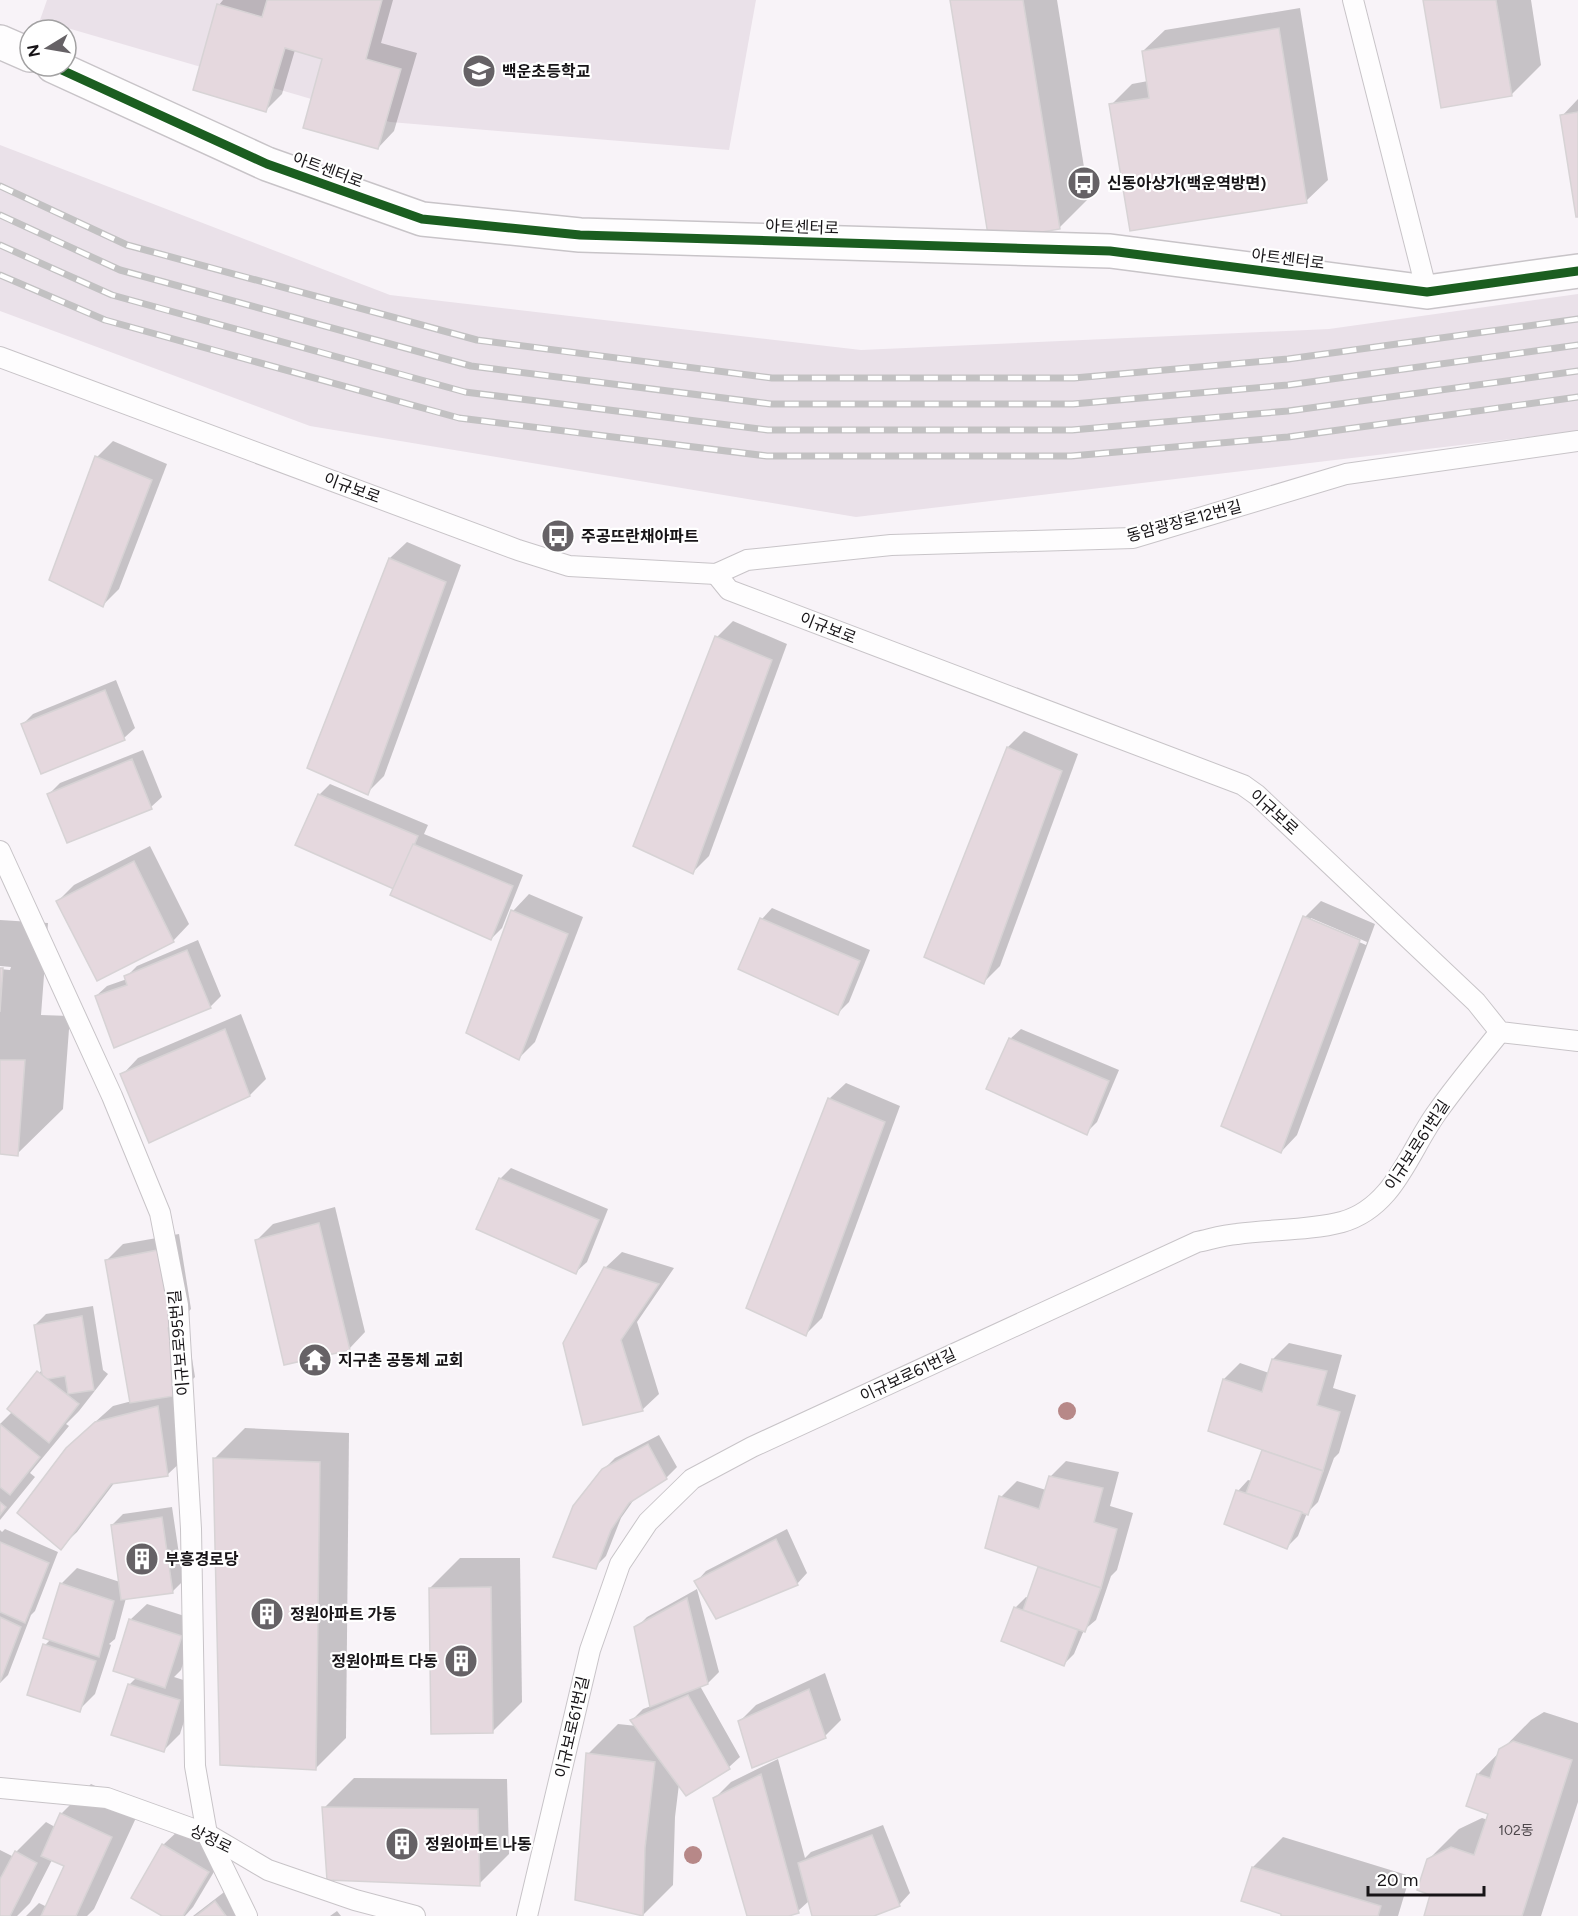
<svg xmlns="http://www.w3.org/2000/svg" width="1578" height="1916" font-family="Figtree,'Noto Sans KR',sans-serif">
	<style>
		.built { fill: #eae1e9 }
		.shadow { fill: #0003; fill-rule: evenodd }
		.building { fill: #e5d8de; stroke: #d7d3d5; stroke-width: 1.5 }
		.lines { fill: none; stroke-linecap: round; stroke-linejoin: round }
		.lane-casing { stroke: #c8c4c8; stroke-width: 22 }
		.secondary-casing { stroke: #c8c4c8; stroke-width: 36 }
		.lane { stroke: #fefdfe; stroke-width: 20 }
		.secondary { stroke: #fefdfe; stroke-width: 33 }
		.rail-casing { stroke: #c2c1c2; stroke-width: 7 }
		.rail { stroke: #fff; stroke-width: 4.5; stroke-dasharray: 14; stroke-linecap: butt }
		.cycleway-casing { stroke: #fff; stroke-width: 13 }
		.cycleway { stroke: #1b5e20; stroke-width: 9 }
		.tree { fill: #b78888 }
		.labels { text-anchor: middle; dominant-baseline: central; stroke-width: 4.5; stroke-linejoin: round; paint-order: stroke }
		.number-label { font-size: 14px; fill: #4e484c }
		.poi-label { font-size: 16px; font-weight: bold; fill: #171417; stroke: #fff; text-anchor: start }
		.street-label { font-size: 16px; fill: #171417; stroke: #fff }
	</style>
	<rect width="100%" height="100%" fill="#f8f3f8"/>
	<g class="built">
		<polygon points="47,0 756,0 729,150 390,122 40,20"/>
		<polygon points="0,145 390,295 861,350 1329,329 1578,294 1578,431 856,517 310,426 0,311"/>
	</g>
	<g class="shadow">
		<polygon points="223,0 393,0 381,43 417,53 394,131 378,148 324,58 295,50 282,94 266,110 219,5"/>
		<polygon points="951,0 1057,0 1089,198 1059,228"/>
		<polygon points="1425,0 1531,0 1541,65 1511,95"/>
		<polygon points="1300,8 1328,180 1306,201 1111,105 1132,84 1148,81 1143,51 1165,30"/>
		<polygon points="1578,99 1578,215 1562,116"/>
		<polygon points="113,441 167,464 119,589 103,605 97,457"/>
		<polygon points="407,542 461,565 384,776 367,793 309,767 390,558"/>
		<polygon points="733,621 787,644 709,856 693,872 717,637"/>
		<polygon points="116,680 135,728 124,738 22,725 33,714"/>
		<polygon points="1024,731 1078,754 1000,966 984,982 1008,747"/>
		<polygon points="143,750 162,797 151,807 49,794 60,783"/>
		<polygon points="330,784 428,825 424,834 523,875 502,928 491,939 395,888 319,795"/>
		<polygon points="150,846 189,924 173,941 58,901 74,885"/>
		<polygon points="529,894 583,917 535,1042 519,1058 468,1032 513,911"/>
		<path d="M1321 901 1375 924 1297 1135 1281 1152 1305 917ZM1311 918 1367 942 1366 945 1311 921Z"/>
		<polygon points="772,908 870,950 849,1002 838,1013 762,919"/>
		<polygon points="0,920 48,923 41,1015 70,1016 63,1109 17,1154 0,1153 0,969 10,970 11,967 0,966"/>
		<polygon points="198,940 221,996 210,1007 96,996 107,986 127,979 126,977 137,966"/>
		<polygon points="241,1014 266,1079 250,1095 122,1075 138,1058"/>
		<polygon points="1021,1029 1119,1070 1097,1122 1086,1133 1010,1039"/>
		<polygon points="846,1083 900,1106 822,1318 806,1334 829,1099"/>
		<polygon points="511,1168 608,1209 587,1262 576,1272 500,1179"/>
		<polygon points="335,1207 365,1332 349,1349 257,1240 273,1224"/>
		<polygon points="179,1234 191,1309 185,1315 195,1377 179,1393 184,1459 167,1475 115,1482 77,1532 60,1548 84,1432 113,1406 132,1401 107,1260 123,1244"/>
		<polygon points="622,1252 674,1268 637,1322 659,1394 642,1410 584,1423 605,1268"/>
		<polygon points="93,1306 103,1370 108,1374 79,1411 66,1424 69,1426 30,1473 35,1477 0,1520 0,1424 12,1412 43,1368 35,1325 46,1314"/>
		<polygon points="1289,1343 1342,1355 1333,1388 1356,1395 1339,1453 1334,1458 1318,1502 1307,1513 1298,1536 1287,1547 1238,1491 1248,1480 1252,1481 1265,1449 1224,1379 1240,1363 1269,1373 1273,1359"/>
		<polygon points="245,1428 349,1433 346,1738 316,1768 215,1458"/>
		<polygon points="659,1435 677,1467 666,1478 635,1498 621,1518 606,1556 595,1567 603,1470 615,1458"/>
		<polygon points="1066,1461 1119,1472 1110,1506 1133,1513 1117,1570 1111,1576 1096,1620 1084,1630 1074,1654 1064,1664 1015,1608 1026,1597 1029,1598 1041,1566 1001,1497 1017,1481 1046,1490 1050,1477"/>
		<polygon points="172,1507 183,1581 172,1592 126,1598 115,1639 109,1644 111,1645 95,1694 79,1710 45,1645 51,1639 61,1584 77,1568 120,1582 112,1525 123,1514"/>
		<polygon points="5,1529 58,1552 35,1611 31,1615 8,1675 0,1683 0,1530 2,1532"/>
		<polygon points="787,1529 807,1573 797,1584 696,1582 706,1571"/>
		<polygon points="460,1558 520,1558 522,1702 492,1732 430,1588"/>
		<polygon points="697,1589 719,1672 708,1683 700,1686 740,1757 729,1767 686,1794 679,1784 675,1817 673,1885 643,1915 588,1754 618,1724 637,1726 632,1720 643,1709 651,1706 636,1628 647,1617"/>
		<polygon points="147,1604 197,1620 181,1670 174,1677 196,1684 180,1734 164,1750 129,1685 137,1677 130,1620"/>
		<polygon points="825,1673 841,1720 825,1736 740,1721 756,1705"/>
		<polygon points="1544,1712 1578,1723 1578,1802 1541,1916 1426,1916 1432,1894 1429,1859 1459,1829 1482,1818 1488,1820 1490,1813 1468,1805 1478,1774 1531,1720"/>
		<polygon points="778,1759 805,1858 811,1852 883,1825 910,1893 900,1904 870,1916 814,1916 810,1900 798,1911 785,1916 749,1916 715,1798 731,1782"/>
		<polygon points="354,1778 507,1779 509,1854 479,1884 324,1808"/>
		<polygon points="91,1784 141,1807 94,1909 87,1916 26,1916 39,1903 47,1907 66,1866 52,1860 30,1903 17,1916 0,1916 0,1850 14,1857 16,1852 46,1822 55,1827 61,1814"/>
		<polygon points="180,1829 224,1855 193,1907 185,1916 165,1916 163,1845"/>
		<polygon points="1283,1837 1410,1876 1398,1916 1282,1916 1283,1913 1243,1900 1253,1867"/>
		<polygon points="232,1886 253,1916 193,1916"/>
		<polygon points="337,1911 341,1916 330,1916"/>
	</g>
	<g class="building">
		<polygon points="267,0 382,0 366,59 401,69 378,149 303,128 322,59 285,48 266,112 193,90 217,4 262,17"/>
		<polygon points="950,0 1023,0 1060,229 989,241"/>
		<polygon points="1423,0 1496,0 1512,96 1441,108"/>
		<polygon points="1279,28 1307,203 1130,231 1109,104 1149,98 1142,51"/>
		<polygon points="1578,112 1578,217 1576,217 1560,115"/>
		<polygon points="95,456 152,480 103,607 49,580"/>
		<polygon points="389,558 446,582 368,795 307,768"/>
		<polygon points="715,636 772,660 693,874 633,846"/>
		<polygon points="105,690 125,740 41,774 21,724"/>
		<polygon points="1007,747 1062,771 984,984 924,957"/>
		<polygon points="132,759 152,809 67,843 47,794"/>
		<polygon points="318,794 418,836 396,890 295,845"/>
		<polygon points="413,844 513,886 491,940 390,895"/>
		<polygon points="134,861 174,942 97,981 56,901"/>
		<polygon points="511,910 568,934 519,1060 466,1033"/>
		<polygon points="1303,916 1360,940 1281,1153 1221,1126"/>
		<polygon points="760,918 860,961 838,1015 738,969"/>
		<polygon points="187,950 211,1008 114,1048 95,996 127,985 124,976"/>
		<polygon points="0,968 3,968 0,1012"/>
		<polygon points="225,1029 250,1096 149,1143 120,1074"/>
		<polygon points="1009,1038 1109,1081 1087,1135 986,1089"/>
		<polygon points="0,1060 25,1060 18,1156 0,1154"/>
		<polygon points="828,1098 885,1122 806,1336 746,1308"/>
		<polygon points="499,1178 599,1220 576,1274 476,1229"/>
		<polygon points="319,1223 350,1350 284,1365 255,1240"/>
		<polygon points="163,1249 176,1326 168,1328 180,1395 130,1403 105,1260"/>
		<polygon points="604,1267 659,1284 621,1340 643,1411 583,1425 563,1343"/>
		<polygon points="82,1316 94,1390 68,1394 65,1376 43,1380 34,1325"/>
		<polygon points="1272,1359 1327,1371 1317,1405 1340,1412 1323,1471 1208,1431 1223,1379 1262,1392"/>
		<polygon points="37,1371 79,1404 49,1443 7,1409"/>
		<polygon points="158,1406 168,1476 111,1484 61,1550 17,1513 66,1448 95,1422"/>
		<polygon points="0,1424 40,1457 10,1495 0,1487"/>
		<polygon points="648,1444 667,1479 629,1503 611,1530 596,1569 553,1557 573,1506 602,1469"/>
		<polygon points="1262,1450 1323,1471 1308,1515 1246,1493"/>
		<polygon points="213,1458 320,1462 316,1770 220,1765"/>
		<polygon points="1049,1476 1103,1488 1094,1522 1117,1529 1101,1588 985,1548 999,1496 1039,1509"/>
		<polygon points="1236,1490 1302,1512 1287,1549 1224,1524"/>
		<polygon points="0,1502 6,1507 0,1515"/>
		<polygon points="162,1517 173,1593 121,1600 111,1525"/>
		<polygon points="776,1539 798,1585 716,1619 694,1581"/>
		<polygon points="0,1542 49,1563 25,1623 0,1612"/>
		<polygon points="1038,1567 1101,1588 1085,1632 1023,1610"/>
		<polygon points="60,1583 114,1601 99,1657 43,1638"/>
		<polygon points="491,1587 493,1733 431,1734 429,1588"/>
		<polygon points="687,1598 708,1684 650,1707 634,1627"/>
		<polygon points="1014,1607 1078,1630 1064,1666 1001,1641"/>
		<polygon points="0,1617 21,1627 0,1682"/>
		<polygon points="129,1619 182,1636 165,1688 113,1671"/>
		<polygon points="43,1644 96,1661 80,1712 27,1695"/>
		<polygon points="128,1684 180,1700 164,1752 111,1735"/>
		<polygon points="809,1689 826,1738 752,1768 738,1721"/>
		<polygon points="688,1695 730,1769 686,1796 630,1720"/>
		<polygon points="1513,1741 1572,1760 1522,1916 1424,1916 1430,1895 1417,1890 1427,1859 1451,1847 1474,1855 1488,1814 1466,1806 1477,1774 1490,1778 1499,1749"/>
		<polygon points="586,1753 655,1762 645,1848 643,1916 575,1900"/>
		<polygon points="761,1774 799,1913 789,1916 747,1916 713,1798"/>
		<polygon points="322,1807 478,1809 480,1886 327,1880"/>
		<polygon points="60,1813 112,1837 76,1916 41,1916 64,1866 41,1856"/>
		<polygon points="872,1835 900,1906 874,1916 812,1916 798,1863"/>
		<polygon points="162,1844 209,1872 183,1916 162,1916 131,1898"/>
		<polygon points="15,1851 37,1863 10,1916 0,1916 0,1879"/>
		<polygon points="1252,1867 1381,1906 1378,1916 1281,1916 1281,1914 1241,1901"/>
		<polygon points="215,1901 226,1916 196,1916"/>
	</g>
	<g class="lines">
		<g class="lane-casing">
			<g id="lane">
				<polyline points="1353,0 1427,292"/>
				<polyline points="0,357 518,550 569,566 716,574 747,560 891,545 1133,538 1346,474 1578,441"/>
				<polyline points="716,574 729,590 1243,785 1257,795 1476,1002 1500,1032 1578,1041"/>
				<polyline points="0,851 112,1096 160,1213 178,1305 191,1529 195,1766 207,1834 247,1916"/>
				<polyline points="0,1788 107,1798 207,1834 268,1870 355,1900 415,1916"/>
				<path d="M527 1916 590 1650 620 1564 648 1522 692 1479 752 1447 1197 1242C1211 1239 1224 1235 1237 1234 1272 1229 1308 1231 1342 1222 1395 1207 1409 1150 1438 1111 1457 1084 1479 1058 1500 1032"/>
			</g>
		</g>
		<g class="secondary-casing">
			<g id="secondary">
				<polyline points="0,42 30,55"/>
				<polyline points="53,66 267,164 422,219 580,235 1110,251 1427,292 1578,271"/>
			</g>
		</g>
		<use href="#lane" class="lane"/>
		<use href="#secondary" class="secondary"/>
		<g class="rail-casing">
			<g id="rail">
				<polyline points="0,186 127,245 477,340 772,378 1074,378 1288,359 1578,319"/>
				<polyline points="0,215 120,270 471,366 771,404 1073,404 1288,385 1578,345"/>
				<polyline points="0,245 112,295 465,392 768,430 1072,430 1288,411 1578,371"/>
				<polyline points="0,275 105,320 459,418 767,456 1071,456 1288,437 1578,397"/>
			</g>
		</g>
		<use href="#rail" class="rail"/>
		<g class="cycleway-casing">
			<polyline id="cycleway" points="53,66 267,164 422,219 580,235 1110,251 1427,292 1578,271"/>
		</g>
		<use href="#cycleway" class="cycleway"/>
	</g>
	<g class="tree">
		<circle cx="1067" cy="1411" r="9"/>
		<circle cx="693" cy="1855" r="9"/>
	</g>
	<defs>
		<g id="school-disc" transform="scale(1.725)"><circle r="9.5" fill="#666266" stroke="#fff"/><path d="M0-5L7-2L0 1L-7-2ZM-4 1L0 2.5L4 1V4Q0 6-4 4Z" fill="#fff"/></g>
		<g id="bus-disc" transform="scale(1.725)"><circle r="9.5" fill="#666266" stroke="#fff"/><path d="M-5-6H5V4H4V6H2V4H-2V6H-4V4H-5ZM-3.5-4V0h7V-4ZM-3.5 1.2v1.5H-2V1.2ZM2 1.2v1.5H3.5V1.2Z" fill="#fff"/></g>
		<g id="temple-disc" transform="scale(1.725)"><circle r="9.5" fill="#666266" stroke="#fff"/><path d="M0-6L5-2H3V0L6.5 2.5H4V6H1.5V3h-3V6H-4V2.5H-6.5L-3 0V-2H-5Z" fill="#fff"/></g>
		<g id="building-disc" transform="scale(1.725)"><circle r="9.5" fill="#666266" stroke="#fff"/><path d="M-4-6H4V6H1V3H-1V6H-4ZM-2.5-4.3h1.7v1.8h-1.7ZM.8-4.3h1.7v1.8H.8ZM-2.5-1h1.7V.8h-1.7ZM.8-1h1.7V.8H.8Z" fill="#fff"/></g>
	</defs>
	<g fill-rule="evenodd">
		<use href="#school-disc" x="479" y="71"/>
		<use href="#bus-disc" x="1084" y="183"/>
		<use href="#bus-disc" x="558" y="536"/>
		<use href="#temple-disc" x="315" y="1360"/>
		<use href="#building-disc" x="142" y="1559"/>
		<use href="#building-disc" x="267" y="1614"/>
		<use href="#building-disc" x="461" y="1661"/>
		<use href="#building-disc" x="402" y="1844"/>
	</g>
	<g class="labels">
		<g class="number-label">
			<text x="1516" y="1830">102동</text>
		</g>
		<g class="poi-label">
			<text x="502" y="71">백운초등학교</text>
			<text x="1107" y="183">신동아상가(백운역방면)</text>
			<text x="581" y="536">주공뜨란채아파트</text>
			<text x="338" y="1360">지구촌 공동체 교회</text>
			<text x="165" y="1559">부흥경로당</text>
			<text x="290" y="1614">정원아파트 가동</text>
			<text x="438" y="1661" text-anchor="end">정원아파트 다동</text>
			<text x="425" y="1844">정원아파트 나동</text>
		</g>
		<g class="street-label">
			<text transform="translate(328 170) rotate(20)">아트센터로</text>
			<text transform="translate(802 227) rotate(2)">아트센터로</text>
			<text transform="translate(1288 259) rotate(7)">아트센터로</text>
			<text transform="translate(352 488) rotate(20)">이규보로</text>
			<text transform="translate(1184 521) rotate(-15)">동암광장로12번길</text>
			<text transform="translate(828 628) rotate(21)">이규보로</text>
			<text transform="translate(1274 812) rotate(42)">이규보로</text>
			<text transform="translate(1417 1145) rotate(-57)">이규보로61번길</text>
			<text transform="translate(179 1343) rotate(-95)">이규보로95번길</text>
			<text transform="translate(908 1375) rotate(-25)">이규보로61번길</text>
			<text transform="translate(572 1727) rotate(-77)">이규보로61번길</text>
			<text transform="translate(211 1839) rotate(26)">상정로</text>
		</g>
	</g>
	<g transform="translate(48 48) rotate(259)"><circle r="28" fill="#ffffff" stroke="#a2a1a2" stroke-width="1.5"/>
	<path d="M0-4.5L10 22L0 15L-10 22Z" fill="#666266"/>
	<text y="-9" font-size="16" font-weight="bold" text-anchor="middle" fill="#171417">N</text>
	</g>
	<path d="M1368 1886v9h116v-9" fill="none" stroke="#171417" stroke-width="3"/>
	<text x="1377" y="1886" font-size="18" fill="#171417" stroke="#ffffff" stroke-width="4.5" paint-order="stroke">20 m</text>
</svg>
